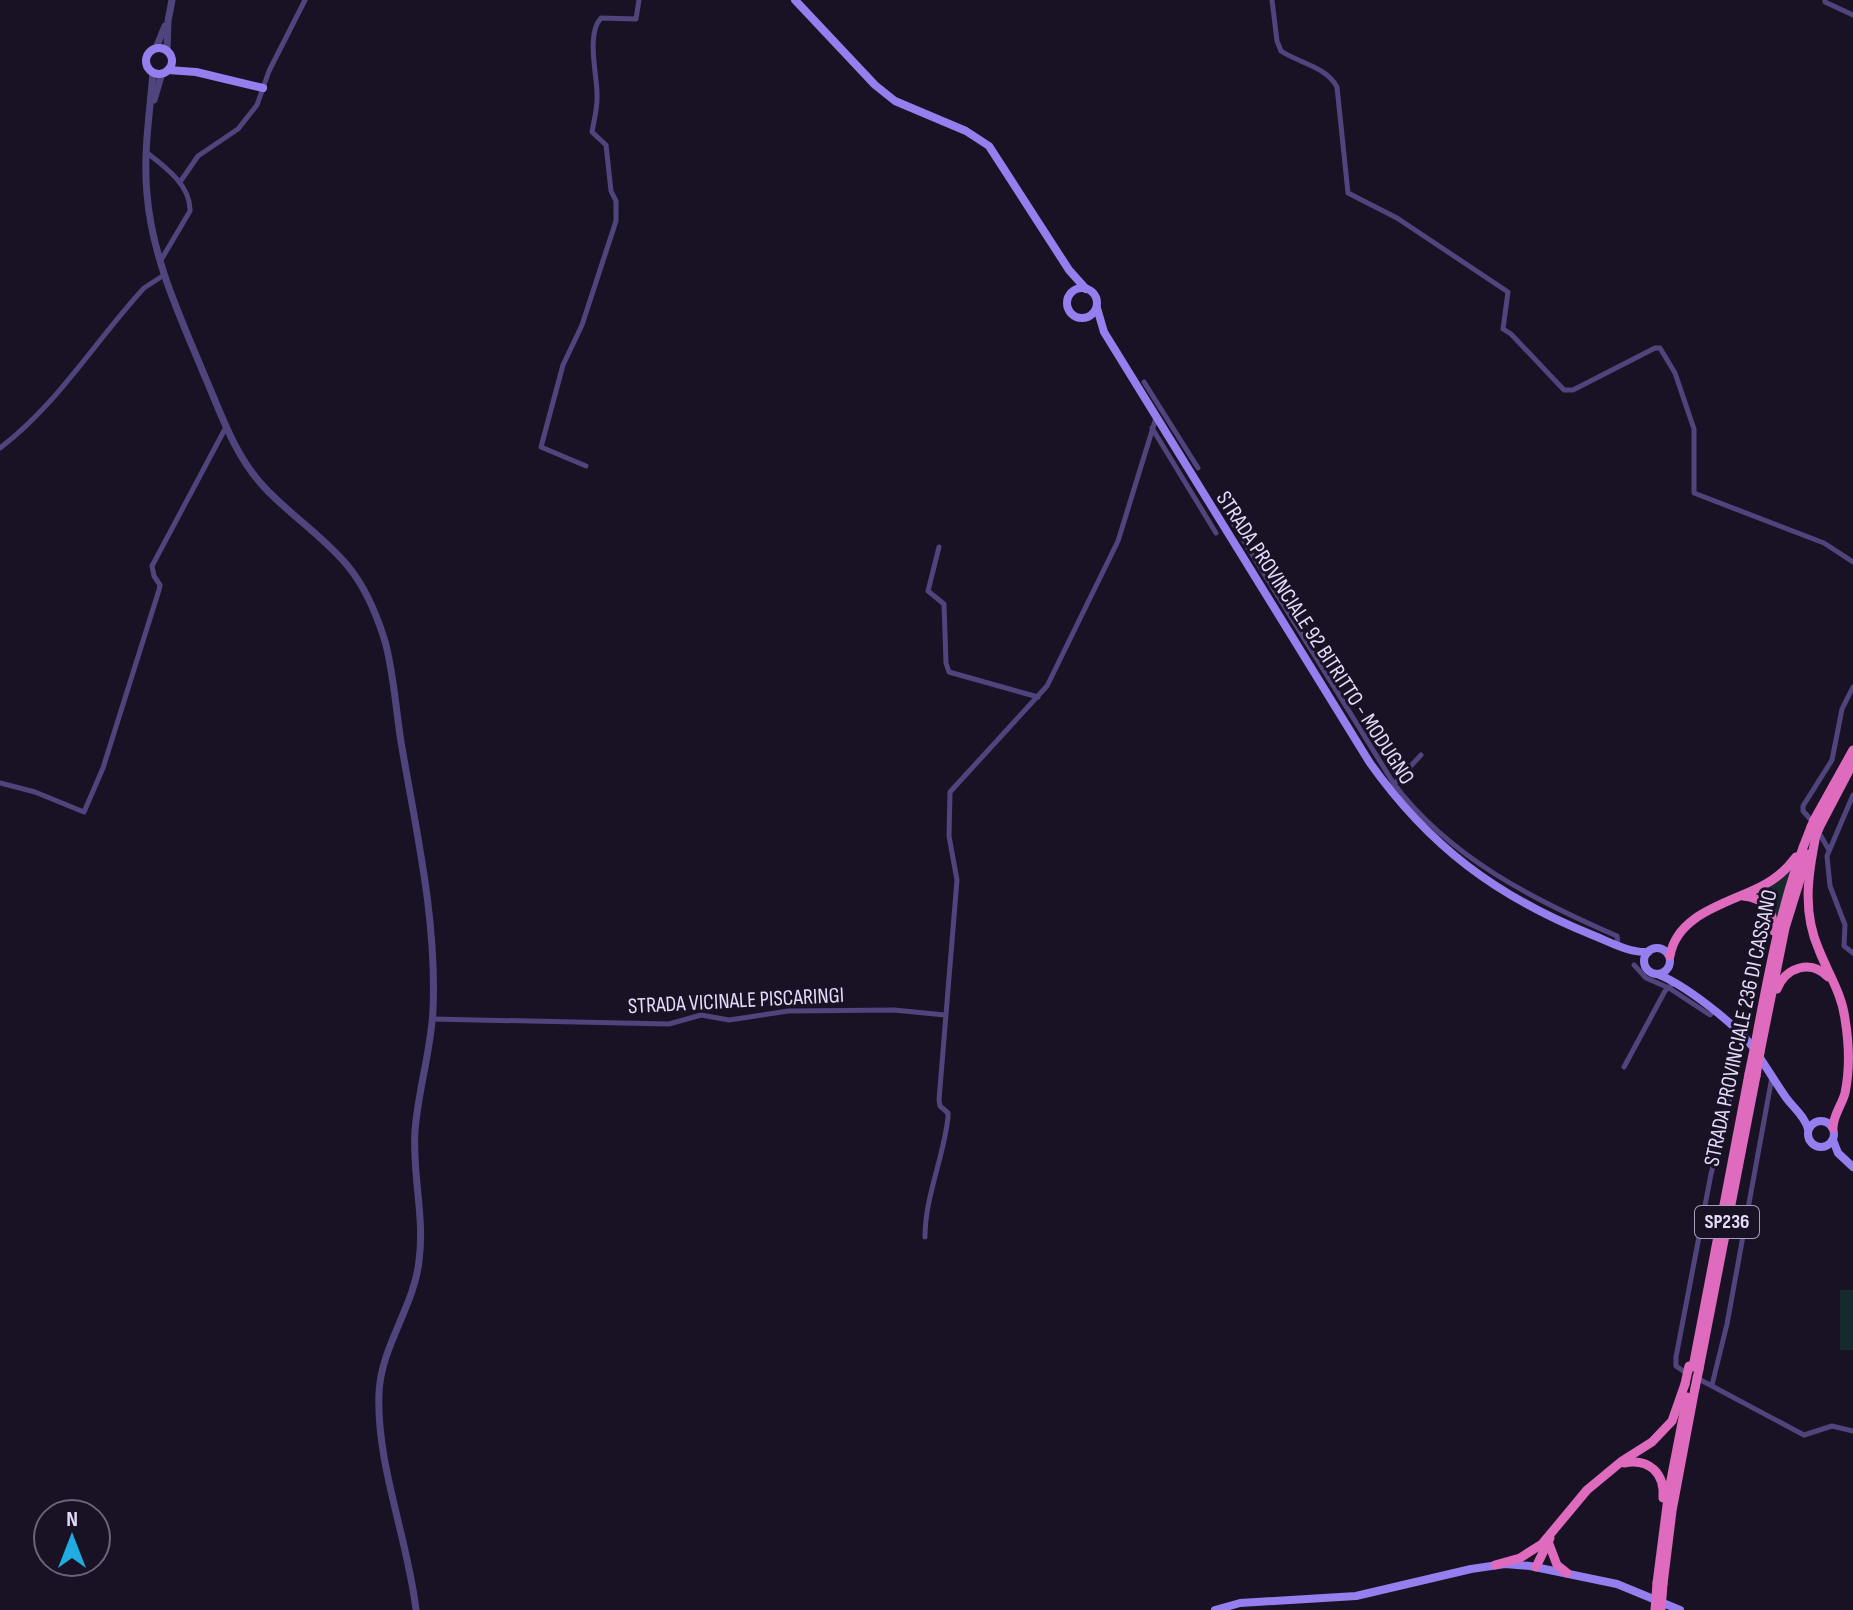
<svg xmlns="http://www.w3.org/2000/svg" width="1853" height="1610" font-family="'Sofia Sans Condensed',sans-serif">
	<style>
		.green { fill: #162a2e }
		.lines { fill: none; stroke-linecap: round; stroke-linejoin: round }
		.minor { stroke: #50447d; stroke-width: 5 }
		.tertiary { stroke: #50447d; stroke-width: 7 }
		.secondary { stroke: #957eed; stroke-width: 8 }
		.trunk { stroke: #de6bbd; stroke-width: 9 }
		.trunk-bridge { stroke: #de6bbd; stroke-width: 9 }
		.labels { text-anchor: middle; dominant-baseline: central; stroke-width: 6; stroke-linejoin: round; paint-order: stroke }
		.shield { fill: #191224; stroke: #a79fba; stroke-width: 2 }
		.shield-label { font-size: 20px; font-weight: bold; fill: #e4dbfa }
		.street-label { font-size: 22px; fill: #e4dbfa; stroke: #191224 }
	</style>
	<rect width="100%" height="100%" fill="#191224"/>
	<g class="green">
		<polygon points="1791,869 1777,916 1776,916 1755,895"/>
		<rect x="1840" y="1290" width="13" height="60"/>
	</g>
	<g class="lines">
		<g class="minor">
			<path d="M1272 0 1277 41 1281 51C1299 63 1327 67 1337 87L1348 193 1397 218 1508 292 1503 329 1511 334 1564 390H1573L1655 348H1660L1675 373 1694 429V493L1824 543 1853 562"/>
			<polyline points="1825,0 1825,2 1853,15"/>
			<path d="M146 152C164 166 191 185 190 211L161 260"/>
			<polyline points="180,182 198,156 238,129 257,105 269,71 305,0"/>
			<polyline points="1144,382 1198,468"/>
			<polyline points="1152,428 1216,533"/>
			<path d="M0 448C57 405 96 340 144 288L164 275"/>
			<path d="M586 466 541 447 563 365 582 325 616 221V201L611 191 606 145 592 132C594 120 598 106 597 94 597 74 586 34 601 18L636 19 639 0"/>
			<polyline points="1234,525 1394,784"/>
			<polyline points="939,547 928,591 944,604 946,663 949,672 1038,697"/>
			<path d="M1421 755 1394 784C1450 858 1534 900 1617 936L1618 945"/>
			<polyline points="0,783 35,792 84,812 103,768 159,590 160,585 154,576 152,566 226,427"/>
			<polyline points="1853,795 1827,856 1830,886 1845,925 1844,946 1853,953"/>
			<polyline points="1813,822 1803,811 1803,806 1832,760 1842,709 1853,687"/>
			<polyline points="1818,831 1829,850"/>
			<polyline points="1634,965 1646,978 1669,988 1710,1015 1714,1011"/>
			<polyline points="432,1019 669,1024 701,1015 729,1020 788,1011 894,1010 945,1015"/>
			<polyline points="1624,1067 1665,991 1675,982"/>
			<path d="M925 1237C925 1196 944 1157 948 1117V1113L940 1106 939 1100 957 880 949 836 950 792 1047 686 1118 541 1156 418"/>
			<polyline points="1686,1373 1676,1366 1676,1357 1711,1174 1727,1114 1738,1054 1747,1040"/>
			<polyline points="1695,1377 1804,1435 1832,1426 1853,1431"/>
			<polyline points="1712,1385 1727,1324 1772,1077"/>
		</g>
		<g class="tertiary">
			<polyline points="156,48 165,26"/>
			<polyline points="167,51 168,21 172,0"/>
			<path d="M153 72C150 112 143 153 147 194 152 257 179 314 203 372 220 411 234 455 264 487 290 515 323 536 347 565 364 585 376 613 384 638 393 666 396 711 401 742 416 830 437 920 433 1010 431 1051 418 1090 415 1131 412 1174 425 1217 419 1261 414 1307 381 1346 379 1393 376 1464 408 1539 416 1610"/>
			<polyline points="154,100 162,73"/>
		</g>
		<g class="secondary">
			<polyline points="795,0 875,85 895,101 966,131 989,146 1069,270 1086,289"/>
			<circle cx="159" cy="61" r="13"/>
			<polyline points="168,70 196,72 263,88"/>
			<circle cx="1082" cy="303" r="15"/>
			<path d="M1097 308 1104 332 1370 763C1429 846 1496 896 1590 934 1608 941 1628 953 1648 952"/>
			<circle cx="1657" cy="961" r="13"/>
			<path d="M1657 974C1684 984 1734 1023 1752 1046 1764 1063 1775 1082 1787 1099 1795 1109 1805 1117 1808 1129"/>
			<circle cx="1821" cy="1134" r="13"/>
			<polyline points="1833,1140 1838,1153 1853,1167"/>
			<polyline points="1215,1610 1240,1603 1356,1596 1471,1569 1505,1564 1530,1566 1617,1584 1680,1610"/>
		</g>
		<g class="trunk">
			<polyline points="1814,820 1853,750"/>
			<polyline points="1819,828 1853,763"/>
			<path d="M1816 835C1808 874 1802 912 1819 950 1828 973 1842 994 1845 1019 1849 1043 1850 1069 1845 1093 1842 1105 1833 1115 1833 1128"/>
			<path d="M1743 896C1764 898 1775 910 1773 931"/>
			<path d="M1670 956C1677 913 1730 903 1762 886 1776 879 1787 869 1796 857"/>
			<path d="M1777 989C1786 967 1811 959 1828 977"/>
			<path d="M1755 1045C1769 971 1782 897 1811 827"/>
			<polyline points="1760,1052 1785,928 1808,854"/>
			<polyline points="1693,1367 1749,1074"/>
			<polyline points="1699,1369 1756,1076"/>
			<path d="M1624 1463C1649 1458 1665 1473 1663 1498"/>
			<polyline points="1549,1544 1557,1565 1567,1573"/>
			<polyline points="1495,1565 1520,1558 1542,1544 1587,1490 1622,1461 1652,1442 1672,1421 1685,1384"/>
			<polyline points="1536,1567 1550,1538"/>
			<polyline points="1657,1583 1669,1490 1687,1397"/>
			<polyline points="1663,1584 1672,1511 1695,1388"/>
		</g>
		<g class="trunk-bridge">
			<polyline points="1811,827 1814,820"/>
			<polyline points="1816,835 1819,828"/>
			<polyline points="1749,1074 1755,1045"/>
			<polyline points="1756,1076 1760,1052"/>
			<polyline points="1685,1384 1689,1366"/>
			<polyline points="1695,1388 1699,1369"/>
			<polyline points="1655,1610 1657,1583"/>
			<polyline points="1661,1610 1663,1584"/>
		</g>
	</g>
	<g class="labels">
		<rect class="shield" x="1695" y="1206" width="64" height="32" rx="6"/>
		<g class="shield-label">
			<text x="1727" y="1222">SP236</text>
		</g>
		<g class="street-label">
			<text transform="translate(1315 638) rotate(57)">STRADA PROVINCIALE 92 BITRITTO - MODUGNO</text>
			<text transform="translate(736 1001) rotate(-3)">STRADA VICINALE PISCARINGI</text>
			<text transform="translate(1741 1028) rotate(-78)">STRADA PROVINCIALE 236 DI CASSANO</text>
		</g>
	</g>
	<g transform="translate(72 1538)"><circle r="38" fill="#191224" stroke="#6a627a" stroke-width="2"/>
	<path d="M0-6L14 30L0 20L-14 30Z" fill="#20ace1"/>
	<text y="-12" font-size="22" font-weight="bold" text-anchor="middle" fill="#e4dbfa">N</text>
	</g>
</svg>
